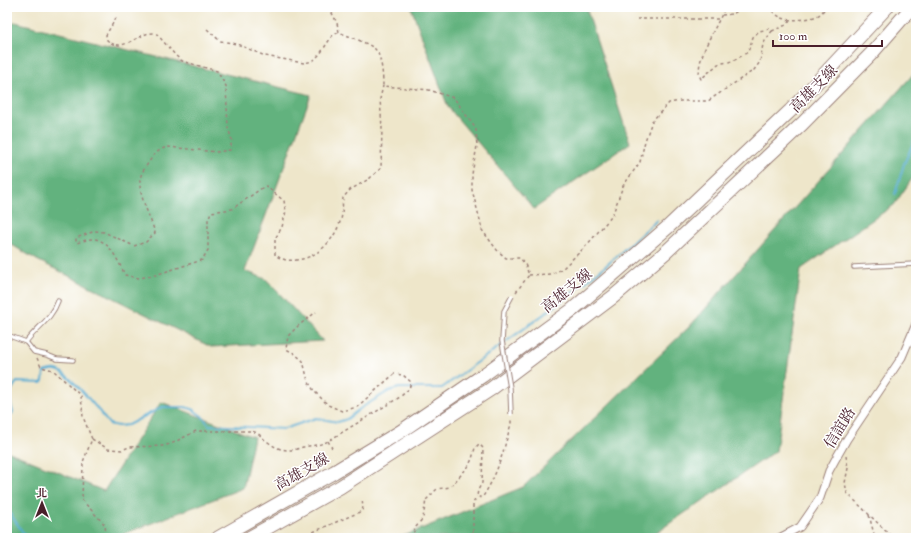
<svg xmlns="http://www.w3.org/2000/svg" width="923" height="545" font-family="'IM FELL Double Pica','Noto Serif TC',serif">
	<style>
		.forest { fill: #62b27e; stroke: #566854 }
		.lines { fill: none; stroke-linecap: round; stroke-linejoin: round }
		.stream { stroke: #57add4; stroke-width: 2 }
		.service-casing { stroke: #9c827a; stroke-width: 5.5 }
		.minor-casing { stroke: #9c827a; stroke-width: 9 }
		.motorway-casing { stroke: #9c827a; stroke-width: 15 }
		.path { stroke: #9c827a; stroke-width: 1.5; stroke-dasharray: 3 3; stroke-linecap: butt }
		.service { stroke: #fff; stroke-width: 3.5 }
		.minor { stroke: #fff; stroke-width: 7 }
		.motorway { stroke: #fff; stroke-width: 13 }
		.service-bridge-casing { stroke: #9c827a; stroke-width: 5.5; stroke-linecap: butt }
		.service-bridge { stroke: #fff; stroke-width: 3.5 }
		.labels { text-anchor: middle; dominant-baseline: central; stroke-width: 3; stroke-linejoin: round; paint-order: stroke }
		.street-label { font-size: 15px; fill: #4a1f2b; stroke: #fff }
	</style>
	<rect width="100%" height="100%" fill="#fff"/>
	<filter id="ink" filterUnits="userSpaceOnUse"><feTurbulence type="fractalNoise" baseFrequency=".025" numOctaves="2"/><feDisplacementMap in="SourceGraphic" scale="8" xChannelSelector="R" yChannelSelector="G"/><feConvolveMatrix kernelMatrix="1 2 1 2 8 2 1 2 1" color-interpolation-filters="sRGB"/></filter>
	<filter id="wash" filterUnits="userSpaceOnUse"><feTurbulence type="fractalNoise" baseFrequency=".012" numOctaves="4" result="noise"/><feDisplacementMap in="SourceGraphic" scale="16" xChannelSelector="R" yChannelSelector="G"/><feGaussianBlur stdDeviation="0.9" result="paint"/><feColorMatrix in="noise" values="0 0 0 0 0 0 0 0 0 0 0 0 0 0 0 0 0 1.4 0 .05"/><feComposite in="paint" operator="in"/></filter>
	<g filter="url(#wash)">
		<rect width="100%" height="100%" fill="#eee6ca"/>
		<g class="forest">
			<polygon points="411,7 586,7 630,143 534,209 448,107"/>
			<polygon points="15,22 311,95 245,271 266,279 323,341 211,347 37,260 7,242 7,26"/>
			<polygon points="916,71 916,173 894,205 801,269 776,451 648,538 399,538 523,487 690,326"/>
			<polygon points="161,402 254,437 243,488 113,538 7,538 7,451 104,491"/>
		</g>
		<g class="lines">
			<g class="stream">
				<polyline points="895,194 904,164 916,137"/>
				<path d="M7 417 11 415 13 412C9 400 8 392 17 382L41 383 43 381 44 372C47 371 53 369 56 370 68 371 101 413 109 424L118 426 128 425 162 407H185L192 409 202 416 209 425 284 429 316 418 338 422 347 419 361 408 389 391 399 388H442L558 304 608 264 657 220"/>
				<polyline points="7,509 22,531 26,538"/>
			</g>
		</g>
	</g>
	<g filter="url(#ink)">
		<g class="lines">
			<g class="service-casing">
				<g id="service">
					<polyline points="854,267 916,264"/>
					<polyline points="7,335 26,342 34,352 47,355 57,359 73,360"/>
					<path d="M26 342C36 328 52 319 58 301"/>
					<polyline points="908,342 916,345"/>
				</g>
			</g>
			<g class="minor-casing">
				<polyline id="minor" points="779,538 800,527 820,498 829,471 835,460 847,439 902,357 916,324"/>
			</g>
			<g class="motorway-casing">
				<g id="motorway">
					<polyline points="218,538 334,472 400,432 482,376 572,310 668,227 790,111 887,7"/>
					<polyline points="249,538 340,487 491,389 613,297 666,252 802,124 871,54 912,7"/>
				</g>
			</g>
			<g class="path">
				<path d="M329 7 337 23 339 32C347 36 369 43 375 49 382 56 383 77 383 86L429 90 454 98 476 129 477 146 472 174V190L480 220 482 230 497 250 506 258H520L525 264 529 275 516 292"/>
				<path d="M768 7C773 12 779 18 786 19 793 21 815 19 820 14 822 13 824 9 826 7"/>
				<polyline points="722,15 732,14 746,7"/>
				<path d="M116 18 106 35 107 40C120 52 133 39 146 34 149 33 153 33 156 33L176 56 182 61 217 71 226 86 228 128 232 140 230 150 217 152 168 147C159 149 154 154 149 162 147 165 144 169 142 173 134 189 151 217 155 233L146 242 134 246 104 232 95 231 76 238V243C81 242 87 239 92 239 109 238 119 263 125 275L138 278 152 276 202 260 208 250V220L211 212 232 209 262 188 266 186 284 201 286 211 282 227 275 239V255C278 257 282 259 286 260 313 263 334 243 341 219 343 213 342 204 343 198L350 190 369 179 381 168 382 128 380 99 383 86"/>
				<polyline points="637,19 719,19"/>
				<polyline points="207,29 220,41 226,42 237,44 265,56 304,63 313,61 320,54 332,36 339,32"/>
				<polyline points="772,31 786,25 790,20"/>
				<path d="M529 275 551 274 562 269 585 247 612 216 623 186 640 162 645 141 652 121 669 103 680 101H708L754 70 760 62 763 44 772 31 769 29 759 31 753 37 748 52 733 61 718 64 701 79C692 62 719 24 725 7"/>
				<polyline points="37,358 41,367 53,370 81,396 83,417 92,439 83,462 82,500 105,525 106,535 103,538"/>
				<path d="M92 439 108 449 122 450 129 447 162 446 171 444 196 431H250C260 432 260 437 268 442 279 451 290 452 303 447 312 445 319 446 328 441L400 397 409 389 411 382 403 375 394 374 357 407 342 411 328 405 314 391 308 381 303 361 294 353 286 349 288 336 298 326 316 312"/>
				<polyline points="328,441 332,448"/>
				<polyline points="846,456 848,468 845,483 847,493 893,538"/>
				<polyline points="869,515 875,538"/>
				<polyline points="386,537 386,538"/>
				<polyline points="299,538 306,535"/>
				<polyline points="309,538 306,535 362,511 363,507 362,500"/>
				<path d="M411 538 416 527 423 518 426 500 437 489 450 487 468 467 472 459 475 448 479 444 483 448 482 483 478 490 477 496 482 498C498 474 503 452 511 424V419"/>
				<polyline points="473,538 473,503 477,497"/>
			</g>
			<use href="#service" class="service"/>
			<use href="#minor" class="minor"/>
			<use href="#motorway" class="motorway"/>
			<g class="service-bridge-casing">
				<polyline id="service-bridge" points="511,414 510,388 502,341 504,311 512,296"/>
			</g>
			<use href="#service-bridge" class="service-bridge"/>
		</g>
	</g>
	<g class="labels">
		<g class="street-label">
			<text transform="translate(814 89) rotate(-45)">高雄支線</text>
			<text transform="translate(567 291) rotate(-39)">高雄支線</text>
			<text transform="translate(840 428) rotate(-58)">信誼路</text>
			<text transform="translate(302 472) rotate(-30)">高雄支線</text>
		</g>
	</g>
	<rect width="923" height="545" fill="none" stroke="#fff" stroke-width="24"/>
	<g transform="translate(42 503)" stroke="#ffffff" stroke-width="3" paint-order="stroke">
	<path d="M0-3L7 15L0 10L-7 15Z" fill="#4a1f2b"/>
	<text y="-6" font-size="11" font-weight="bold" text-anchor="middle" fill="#4a1f2b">北</text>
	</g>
	<path d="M773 40v6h109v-6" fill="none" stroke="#4a1f2b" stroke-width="2"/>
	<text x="779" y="40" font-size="12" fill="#4a1f2b" stroke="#ffffff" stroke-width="3" paint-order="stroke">100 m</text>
</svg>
